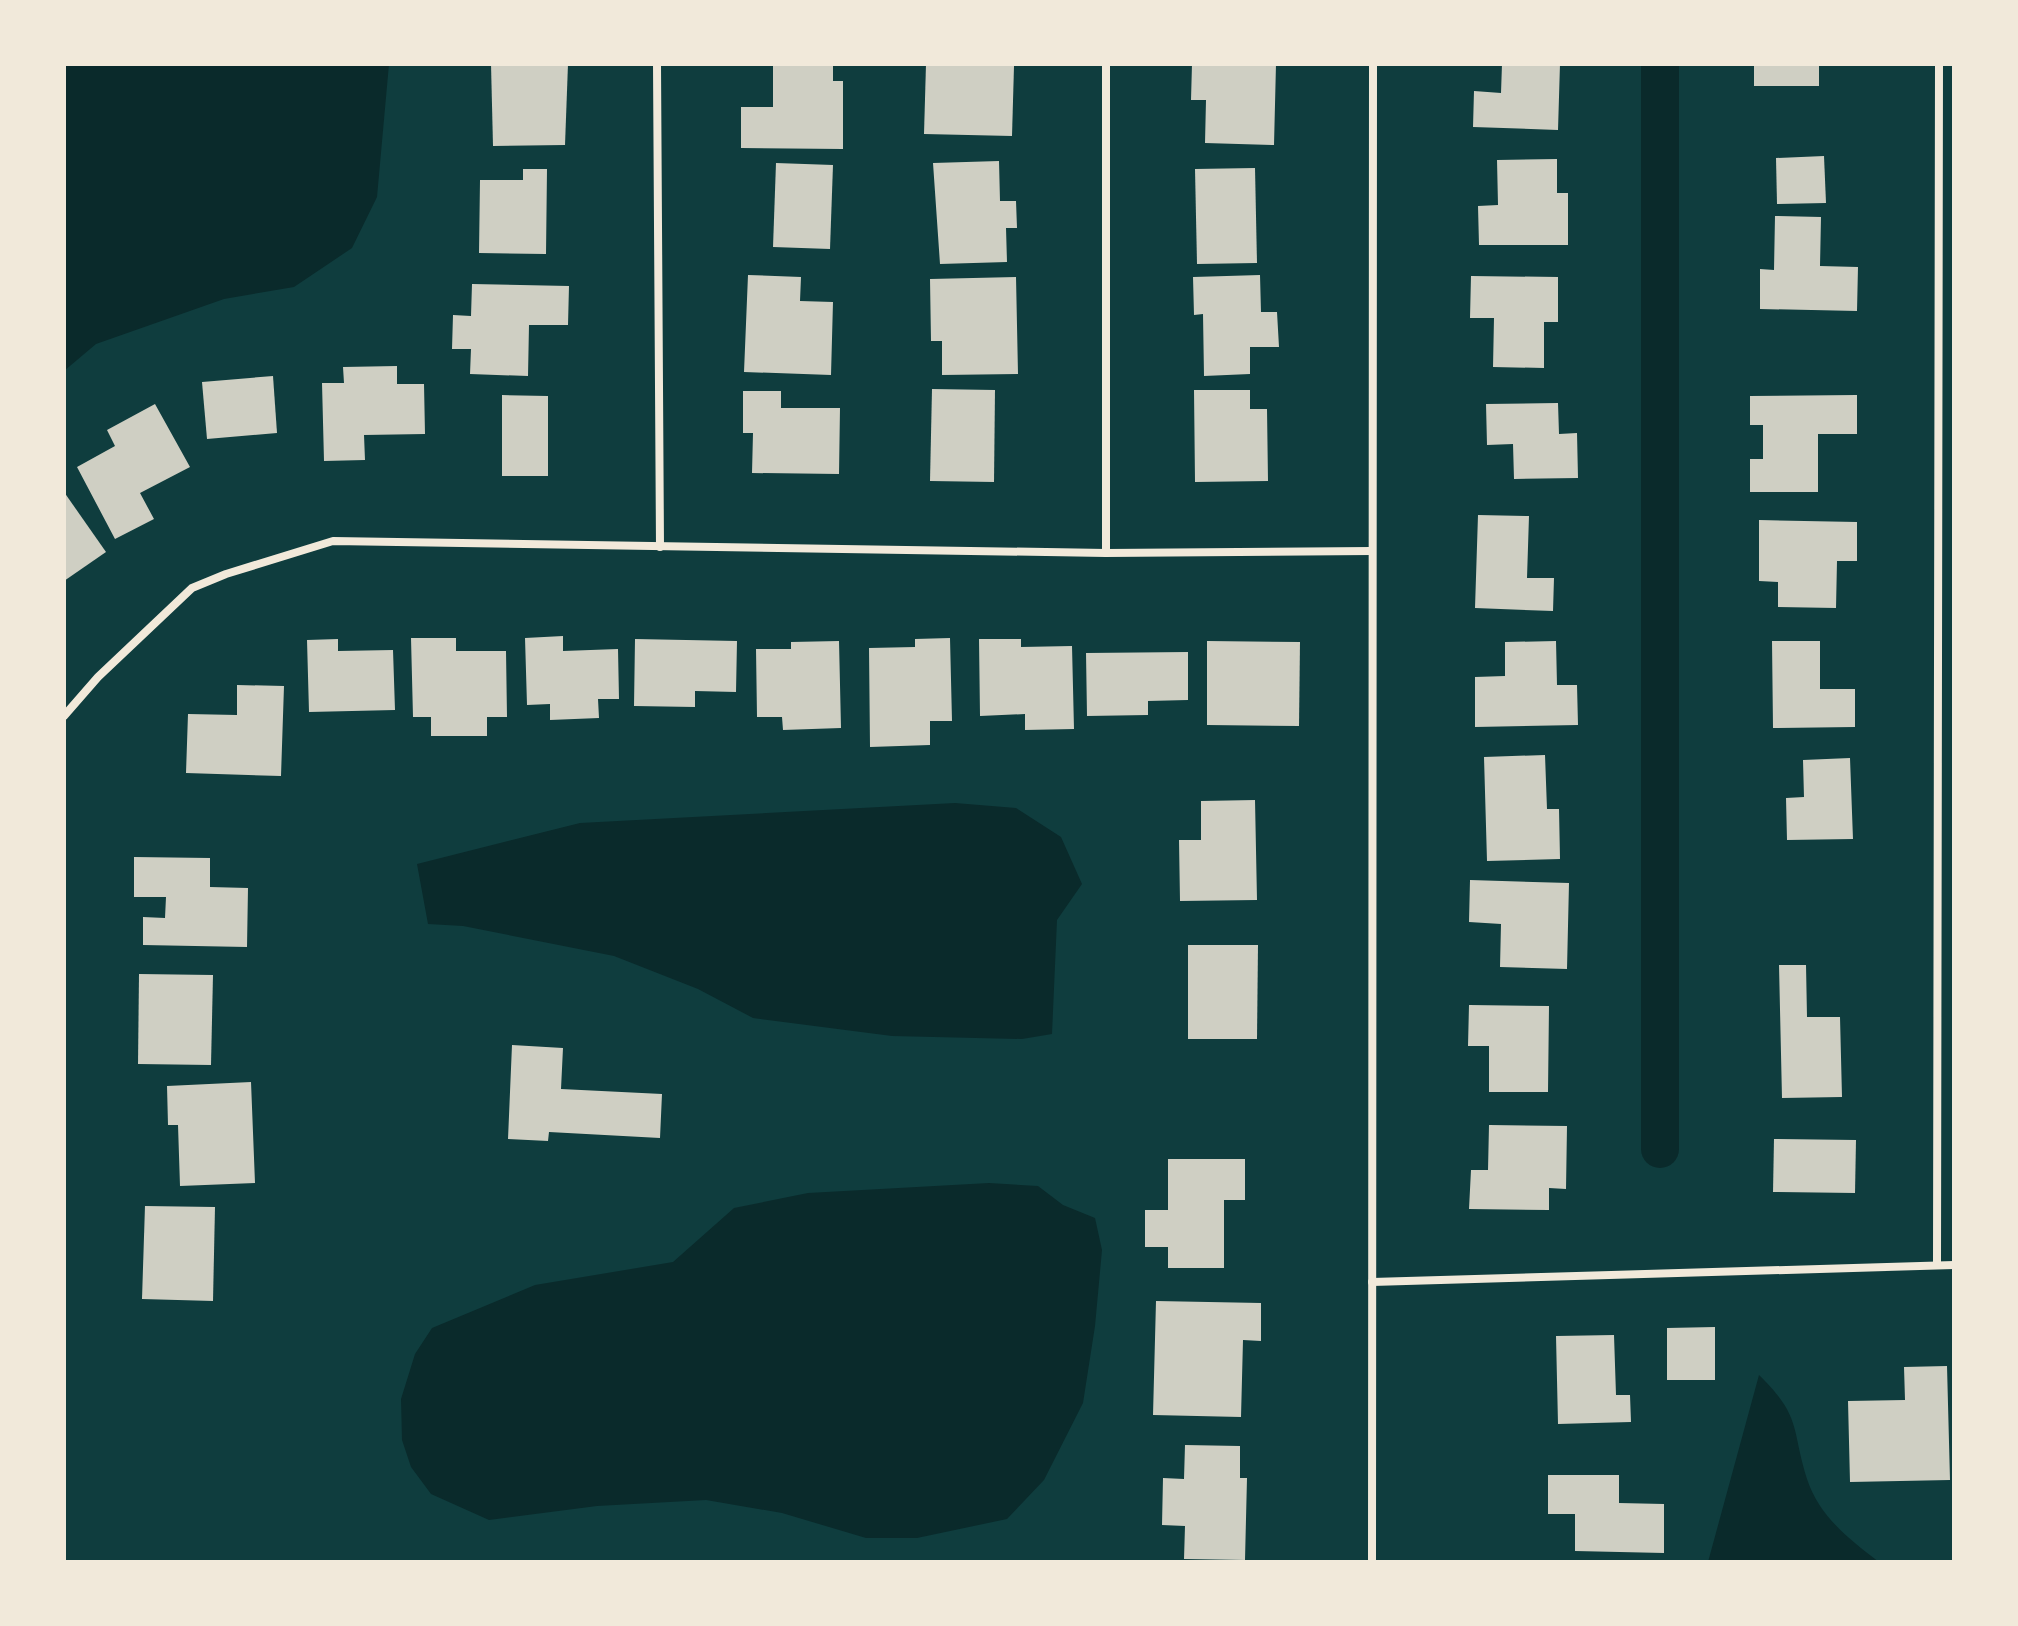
<svg xmlns="http://www.w3.org/2000/svg" width="2018" height="1626" font-family="'Alegreya Sans',sans-serif">
	<style>
		.water { fill: #0a2a2b }
		.lines { fill: none; stroke-linecap: round; stroke-linejoin: round }
		.canal { stroke: #0a2a2b; stroke-width: 38 }
		.building { fill: #cfcfc3 }
		.minor { stroke: #f1e9da; stroke-width: 8 }
	</style>
	<rect width="100%" height="100%" fill="#0f3d3e"/>
	<g class="water">
		<polygon points="64,64 389,64 377,197 352,248 294,287 224,299 96,344 64,371"/>
		<polygon points="955,803 1016,808 1061,837 1082,884 1057,920 1052,1034 1022,1039 892,1036 753,1018 698,989 614,956 463,926 428,924 417,864 580,823"/>
		<polygon points="989,1183 1038,1186 1063,1205 1095,1218 1102,1250 1095,1326 1083,1403 1044,1480 1007,1519 917,1538 866,1538 782,1513 706,1500 597,1506 489,1520 431,1494 411,1467 402,1440 401,1399 415,1354 432,1328 535,1285 673,1262 734,1208 808,1193"/>
		<path d="M1759 1375C1802 1417 1791 1428 1807 1479 1819 1516 1849 1539 1879 1562H1708Z"/>
	</g>
	<g class="lines">
		<polyline class="canal" points="1660,64 1660,1149"/>
	</g>
	<g class="building">
		<polygon points="491,64 568,64 565,145 493,146"/>
		<polygon points="773,64 833,64 833,81 843,81 843,149 741,148 741,107 773,107"/>
		<polygon points="926,64 1014,66 1012,136 924,134"/>
		<polygon points="1192,64 1276,64 1274,145 1205,143 1206,100 1191,100"/>
		<polygon points="1502,64 1560,64 1558,130 1473,127 1474,91 1501,93"/>
		<rect x="1754" y="64" width="65" height="22"/>
		<polygon points="1824,156 1826,203 1777,204 1776,158"/>
		<polygon points="1557,159 1557,193 1568,193 1568,245 1479,245 1478,206 1498,205 1497,160"/>
		<polygon points="999,161 1000,201 1016,201 1017,228 1006,228 1007,262 940,264 933,163"/>
		<polygon points="776,163 833,165 830,249 773,247"/>
		<polygon points="1255,168 1257,263 1197,264 1195,169"/>
		<polygon points="523,169 547,169 546,254 479,253 480,180 523,180"/>
		<polygon points="1775,216 1821,217 1820,266 1858,267 1857,311 1760,309 1760,269 1774,270"/>
		<polygon points="748,275 801,277 800,301 833,302 831,375 744,372"/>
		<polygon points="1260,275 1261,312 1277,312 1279,347 1250,347 1250,374 1204,376 1203,314 1194,315 1193,277"/>
		<polygon points="1471,276 1558,277 1558,322 1544,322 1544,368 1493,367 1494,318 1470,318"/>
		<polygon points="1016,277 1018,374 942,375 942,341 931,341 930,279"/>
		<polygon points="472,284 569,286 568,325 529,325 528,376 470,374 471,349 452,349 453,315 471,316"/>
		<polygon points="397,366 397,384 424,384 425,434 364,435 365,460 324,461 322,383 344,383 343,367"/>
		<polygon points="273,376 277,433 207,439 202,382"/>
		<polygon points="932,389 995,390 994,482 930,481"/>
		<polygon points="1194,390 1250,390 1250,409 1267,409 1268,481 1195,482"/>
		<polygon points="743,391 781,391 781,408 840,408 839,474 752,473 753,433 743,433"/>
		<polygon points="502,395 548,396 548,476 502,476"/>
		<polygon points="1857,395 1857,434 1818,434 1818,492 1750,492 1750,459 1763,459 1763,425 1750,425 1750,396"/>
		<polygon points="1558,403 1559,434 1577,433 1578,478 1514,479 1513,444 1487,445 1486,404"/>
		<polygon points="155,404 190,467 140,493 154,519 115,539 77,467 115,446 107,430"/>
		<polygon points="64,492 106,552 64,581"/>
		<polygon points="1478,515 1529,516 1527,578 1554,578 1553,611 1475,608"/>
		<polygon points="1759,520 1857,522 1857,561 1837,561 1836,608 1778,607 1778,582 1759,581"/>
		<polygon points="563,636 563,651 618,649 619,699 598,699 599,718 550,720 550,704 527,705 525,638"/>
		<polygon points="411,638 456,638 456,651 506,651 507,717 487,717 487,736 431,736 431,717 413,717"/>
		<polygon points="950,638 952,721 930,721 930,745 870,747 869,648 915,647 915,639"/>
		<polygon points="338,639 338,651 393,650 395,710 309,712 307,640"/>
		<polygon points="635,639 737,641 736,692 695,691 695,707 634,706"/>
		<polygon points="979,639 1021,639 1021,647 1072,646 1074,729 1025,730 1025,714 980,716"/>
		<polygon points="839,641 841,728 783,730 782,717 757,717 756,649 791,649 791,642"/>
		<polygon points="1207,641 1300,642 1299,726 1207,725"/>
		<polygon points="1556,641 1557,685 1577,685 1578,725 1475,727 1475,677 1505,676 1505,642"/>
		<polygon points="1772,641 1820,641 1820,689 1855,689 1855,727 1773,728"/>
		<polygon points="1188,652 1188,700 1148,701 1148,715 1087,716 1086,653"/>
		<polygon points="237,685 284,686 281,776 186,773 188,714 237,715"/>
		<polygon points="1545,755 1547,809 1559,809 1560,859 1487,861 1484,757"/>
		<polygon points="1850,758 1853,839 1787,840 1786,798 1804,797 1803,760"/>
		<polygon points="1255,800 1257,900 1180,901 1179,840 1201,840 1201,801"/>
		<polygon points="134,857 210,858 210,887 248,888 247,947 143,945 143,917 165,918 166,897 134,897"/>
		<polygon points="1470,880 1569,883 1567,969 1500,967 1501,924 1469,922"/>
		<polygon points="1188,945 1258,945 1257,1039 1188,1039"/>
		<polygon points="1779,965 1806,965 1807,1017 1840,1017 1842,1097 1782,1098"/>
		<polygon points="139,974 213,975 211,1065 138,1064"/>
		<polygon points="1469,1005 1549,1006 1548,1092 1489,1092 1489,1046 1468,1046"/>
		<polygon points="512,1045 563,1048 561,1089 662,1094 660,1138 549,1132 548,1141 508,1139"/>
		<polygon points="251,1082 255,1183 180,1186 178,1125 168,1125 167,1086"/>
		<polygon points="1489,1125 1567,1126 1566,1189 1549,1188 1549,1210 1469,1209 1471,1170 1488,1170"/>
		<polygon points="1774,1139 1856,1140 1855,1193 1773,1192"/>
		<polygon points="1168,1159 1245,1159 1245,1200 1224,1200 1224,1268 1168,1268 1168,1247 1145,1247 1145,1210 1168,1210"/>
		<polygon points="145,1206 215,1207 213,1301 142,1299"/>
		<polygon points="1156,1301 1261,1303 1261,1341 1243,1340 1241,1417 1153,1415"/>
		<polygon points="1715,1327 1715,1380 1667,1380 1667,1328"/>
		<polygon points="1614,1335 1616,1395 1630,1395 1631,1422 1558,1424 1556,1336"/>
		<polygon points="1947,1366 1950,1480 1850,1482 1848,1401 1905,1400 1904,1367"/>
		<polygon points="1185,1445 1240,1446 1240,1478 1247,1478 1245,1560 1184,1559 1185,1526 1162,1525 1163,1478 1184,1479"/>
		<polygon points="1548,1475 1619,1475 1619,1503 1664,1504 1664,1553 1575,1551 1575,1514 1548,1514"/>
	</g>
	<g class="lines">
		<g class="minor">
			<polyline points="657,64 660,547"/>
			<polyline points="1106,553 1106,64"/>
			<polyline points="64,716 98,677 192,588 226,574 333,541 1106,553 1372,551"/>
			<polyline points="1937,1265 1939,64"/>
			<polyline points="1372,1282 1954,1265"/>
			<polyline points="1372,1562 1373,64"/>
		</g>
	</g>
	<rect width="2018" height="1626" fill="none" stroke="#f1e9da" stroke-width="132"/>
</svg>
